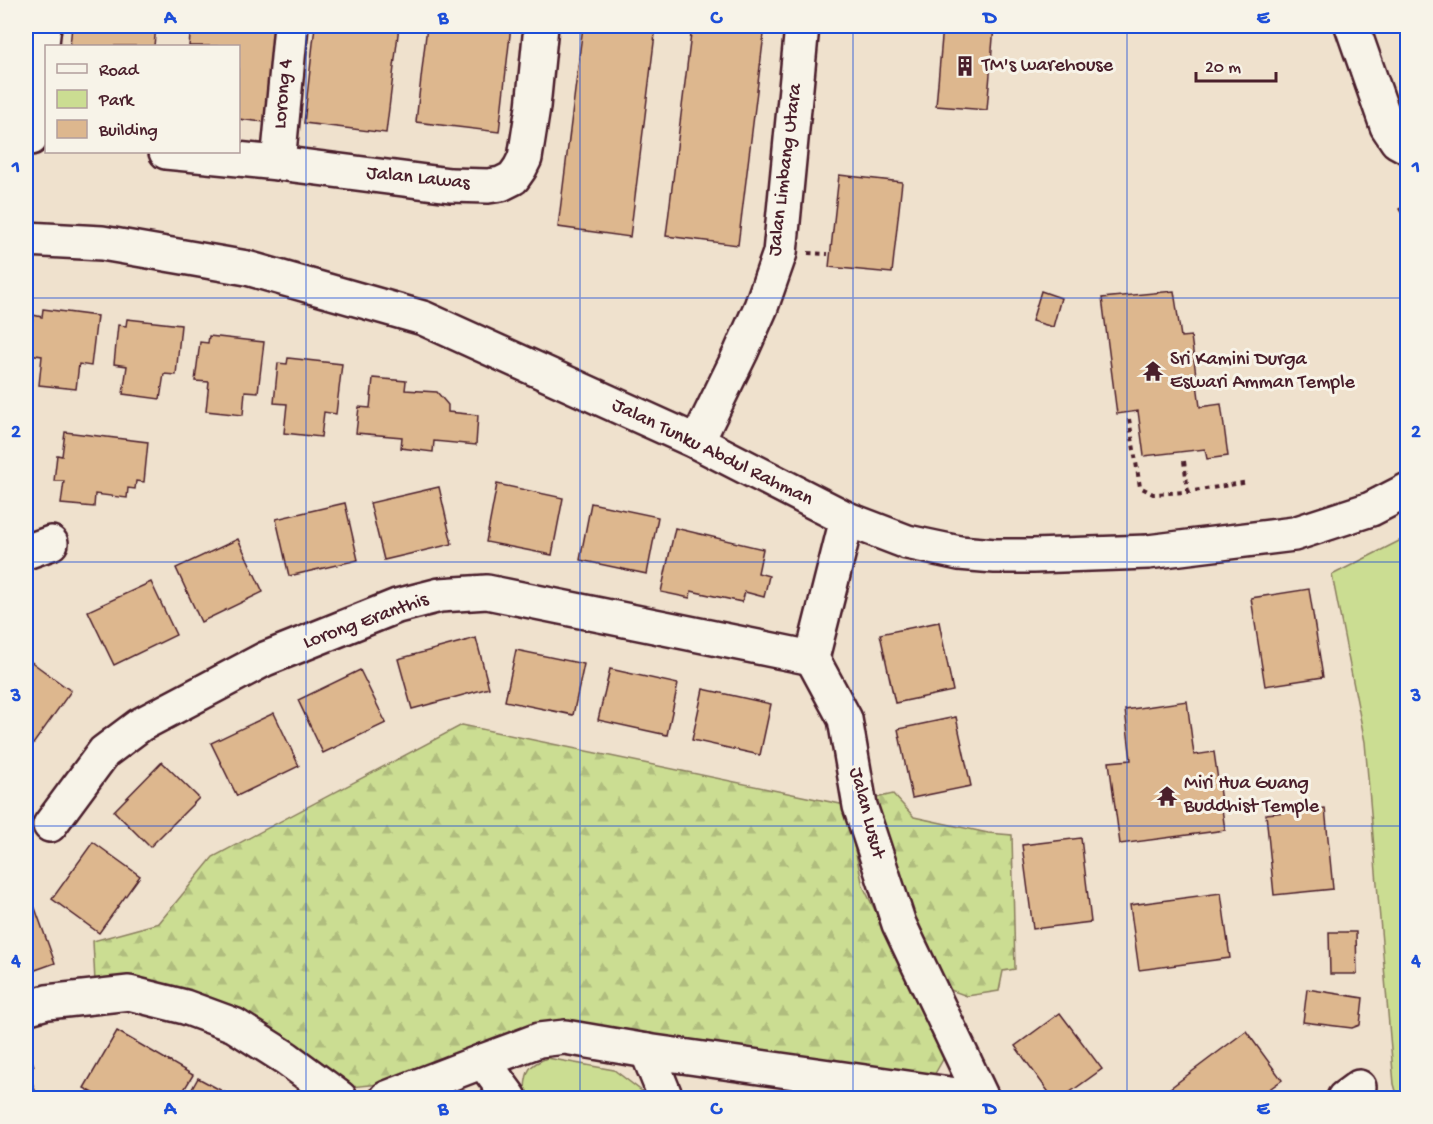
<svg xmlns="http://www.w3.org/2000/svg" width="1433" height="1124" font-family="'Gochi Hand',sans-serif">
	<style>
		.green { fill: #cbdd92; stroke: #8a7e5e; stroke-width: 1.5 }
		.forest { fill: url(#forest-firs); stroke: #8a7e5e; stroke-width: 1.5 }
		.building { fill: #ddb78e; stroke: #4a1f2b; stroke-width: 1.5 }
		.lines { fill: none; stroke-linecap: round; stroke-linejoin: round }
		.minor-casing { stroke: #4a1f2b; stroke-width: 38 }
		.path { stroke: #4a1f2b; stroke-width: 4; stroke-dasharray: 4.5 4.5; stroke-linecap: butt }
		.minor { stroke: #f7f3e8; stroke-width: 33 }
		.grid { fill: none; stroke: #1d4ed8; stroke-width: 1.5; stroke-opacity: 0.55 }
		.labels { text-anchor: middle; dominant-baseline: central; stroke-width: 6; stroke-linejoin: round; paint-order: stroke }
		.poi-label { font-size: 20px; fill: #4a1f2b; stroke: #f7f3e8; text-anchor: start }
		.street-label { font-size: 20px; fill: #4a1f2b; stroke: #f7f3e8 }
		.neatline { fill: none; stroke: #1d4ed8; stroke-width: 2 }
		.grid-label { font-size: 20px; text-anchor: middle; font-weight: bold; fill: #1d4ed8 }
	</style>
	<defs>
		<pattern id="forest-firs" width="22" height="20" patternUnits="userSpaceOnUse" patternTransform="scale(1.5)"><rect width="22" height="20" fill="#cbdd92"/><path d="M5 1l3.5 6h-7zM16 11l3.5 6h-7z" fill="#b0bd7e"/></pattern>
	</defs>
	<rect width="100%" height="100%" fill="#efe1cd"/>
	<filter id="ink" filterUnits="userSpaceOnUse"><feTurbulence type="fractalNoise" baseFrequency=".0167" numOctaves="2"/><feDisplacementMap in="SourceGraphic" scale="12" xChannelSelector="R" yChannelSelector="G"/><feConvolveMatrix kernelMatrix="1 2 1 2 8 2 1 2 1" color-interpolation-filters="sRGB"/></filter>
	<g filter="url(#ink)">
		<g class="green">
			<polygon points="1407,537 1408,1098 1398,1098 1394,1084 1365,742 1332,575"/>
			<path d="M547 1058 614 1070 643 1092 645 1098H531L525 1089C526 1070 529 1065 547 1058Z"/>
		</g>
		<g class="forest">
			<polygon points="462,725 845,805 863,886 946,1054 932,1079 556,1021 391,1083 350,1087 261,1022 158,982 95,983 93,941 159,923 213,857"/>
			<polygon points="893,794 914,817 988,833 1012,835 1015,969 1003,971 999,991 967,996 945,988 867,810 876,798"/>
		</g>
		<g class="building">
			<polygon points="72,26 156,26 154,46 70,46"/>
			<polygon points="191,26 275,26 264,122 238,119 238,46 189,46"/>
			<polygon points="315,26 399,26 386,133 304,123"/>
			<polygon points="427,26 511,26 499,132 416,122"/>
			<polygon points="583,26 656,26 630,237 558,227"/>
			<polygon points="692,26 765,26 738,245 666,236"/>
			<polygon points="943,26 994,26 987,110 936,106"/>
			<polygon points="839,175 902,182 892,273 829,267"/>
			<polygon points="1408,204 1408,224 1399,209"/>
			<polygon points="1041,291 1061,298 1053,327 1032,321"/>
			<polygon points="1174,291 1181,337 1191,336 1200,407 1221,404 1228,456 1207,459 1205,449 1144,456 1138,411 1117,414 1102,298"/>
			<polygon points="43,309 97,316 91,366 79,364 76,389 39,385 42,356 29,354 33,315 42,317"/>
			<polygon points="127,319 181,325 176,375 164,374 160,399 123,394 127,366 114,364 118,325 126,326"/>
			<polygon points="209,336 264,342 258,392 245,391 243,415 206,411 209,382 195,381 200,342 208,343"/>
			<polygon points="288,358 342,364 336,414 324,412 321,437 284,433 287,404 274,403 278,363 287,364"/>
			<polygon points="373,378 406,381 405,390 437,392 448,405 448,412 478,415 476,445 434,441 433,452 401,448 402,437 356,433 359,407 370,408"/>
			<polygon points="65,432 148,442 144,482 136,481 135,489 128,488 127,498 95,494 94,507 61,504 64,481 54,481 57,455 62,456"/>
			<polygon points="497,484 563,498 552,555 486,542"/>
			<polygon points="439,487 452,544 384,560 370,503"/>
			<polygon points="345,503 358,560 289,576 276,519"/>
			<polygon points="591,503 658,517 647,574 580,560"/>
			<polygon points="675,528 763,549 758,573 769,576 764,597 745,592 742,602 691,591 690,598 661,592"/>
			<polygon points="238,539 263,592 201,622 176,568"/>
			<polygon points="151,582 176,635 114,665 88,611"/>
			<polygon points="1309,589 1323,677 1265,686 1251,598"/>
			<polygon points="939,622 953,691 895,703 880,634"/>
			<polygon points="476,638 489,688 412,709 398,659"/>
			<polygon points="516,650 584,664 573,715 505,701"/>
			<polygon points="26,658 71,691 26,754"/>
			<polygon points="610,669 678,684 667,735 598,720"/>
			<polygon points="360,670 386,723 323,753 298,700"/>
			<polygon points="703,689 771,704 760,755 692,740"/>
			<polygon points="1187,701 1194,755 1214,752 1225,830 1120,844 1109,762 1131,760 1125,710"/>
			<polygon points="274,713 299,766 237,796 211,743"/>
			<polygon points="956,717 971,786 912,798 898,729"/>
			<polygon points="162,762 199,798 150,847 114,811"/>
			<polygon points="1325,808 1333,889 1274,895 1266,814"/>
			<polygon points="1081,838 1091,922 1033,929 1022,845"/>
			<polygon points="93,842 140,876 99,933 52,899"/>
			<polygon points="1221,893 1230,958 1139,970 1130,905"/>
			<polygon points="35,908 55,963 27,973 26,970 26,912"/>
			<polygon points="1329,932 1356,932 1357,974 1330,974"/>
			<polygon points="1307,989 1363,998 1360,1025 1352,1028 1303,1022"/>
			<polygon points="1060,1013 1102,1069 1062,1098 1053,1098 1015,1046"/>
			<polygon points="117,1031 193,1075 179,1098 103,1098 84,1088"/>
			<polygon points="1246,1031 1282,1080 1257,1098 1157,1098"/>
			<polygon points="26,1045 34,1066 27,1069 38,1098 26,1098"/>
			<polygon points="198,1078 235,1098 187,1098"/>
		</g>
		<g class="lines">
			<g class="minor-casing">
				<g id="minor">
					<polyline points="1352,26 1387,126 1397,141 1408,147"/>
					<polyline points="31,138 44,26"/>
					<polyline points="166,152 278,163 450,185 488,186 501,184 513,178 520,168 525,158 533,107 541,26"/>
					<polyline points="278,163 291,26"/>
					<polyline points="26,239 102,243 247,268 423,318 697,442 847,519 907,542 959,553 995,556 1033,556 1148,552 1294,534 1371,509 1408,490"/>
					<polyline points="697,442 741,352 761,307 780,253 802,26"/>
					<polyline points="847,519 812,658 845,719 860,806 899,924 982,1098"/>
					<polyline points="26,552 51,543"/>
					<polyline points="50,825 104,752 140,725 178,705 265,659 397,606 440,595 487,592 812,658"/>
					<polyline points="26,1008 47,1002 129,993 185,1007 234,1025 286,1058 340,1098"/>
					<polyline points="483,1061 539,1040 565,1037 647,1051"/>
					<polyline points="387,1098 483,1061 510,1098"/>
					<polyline points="666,1098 647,1051 978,1098"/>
					<polyline points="1344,1098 1359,1087"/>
				</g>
			</g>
			<g class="path">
				<polyline points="808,253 828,254"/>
				<polyline points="1129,419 1140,487 1153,494 1188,492 1248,482"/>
				<polyline points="1184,461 1188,492"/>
			</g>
			<use href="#minor" class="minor"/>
		</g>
	</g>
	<path class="grid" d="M306 26V1098M580 26V1098M853 26V1098M1127 26V1098M26 298H1408M26 562H1408M26 826H1408"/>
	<defs>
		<g id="building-bare" transform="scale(1.62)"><path d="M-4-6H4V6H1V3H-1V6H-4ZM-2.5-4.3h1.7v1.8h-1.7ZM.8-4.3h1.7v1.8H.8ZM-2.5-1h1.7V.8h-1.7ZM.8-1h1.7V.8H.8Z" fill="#4a1f2b" stroke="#f7f3e8" stroke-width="2.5" paint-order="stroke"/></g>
		<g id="temple-bare" transform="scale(1.62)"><path d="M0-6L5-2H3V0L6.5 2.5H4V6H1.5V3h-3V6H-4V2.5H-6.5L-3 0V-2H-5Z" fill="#4a1f2b" stroke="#f7f3e8" stroke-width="2.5" paint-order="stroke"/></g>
	</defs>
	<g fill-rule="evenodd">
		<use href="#building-bare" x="965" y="66"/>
		<use href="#temple-bare" x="1153" y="371"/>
		<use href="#temple-bare" x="1167" y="796"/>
	</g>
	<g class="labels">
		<g class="poi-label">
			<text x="982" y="66">TM's warehouse</text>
			<text x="1170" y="360">Sri Kamini Durga<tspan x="1170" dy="23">Eswari Amman Temple</tspan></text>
			<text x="1184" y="784">Miri Hua Guang<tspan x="1184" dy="23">Buddhist Temple</tspan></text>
		</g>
		<g class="street-label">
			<text transform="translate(284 94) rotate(-85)">Lorong 4</text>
			<text transform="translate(786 170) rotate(-83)">Jalan Limbang Utara</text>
			<text transform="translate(418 179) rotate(6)">Jalan Lawas</text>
			<text transform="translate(712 453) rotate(26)">Jalan Tunku Abdul Rahman</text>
			<text transform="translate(366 622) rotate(-20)">Lorong Eranthis</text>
			<text transform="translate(866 813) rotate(75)">Jalan Lusut</text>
		</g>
	</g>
	<rect width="1433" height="1124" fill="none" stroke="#f7f3e8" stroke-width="66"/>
	<rect x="45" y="45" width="195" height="108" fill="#f7f3e8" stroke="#b29e9c" stroke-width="1.5"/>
	<rect x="57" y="64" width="30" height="9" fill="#f7f3e8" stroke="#b29e9c" stroke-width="1.5"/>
	<text x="99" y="75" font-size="18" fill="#4a1f2b">Road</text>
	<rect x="57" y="90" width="30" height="18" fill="#cbdd92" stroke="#b29e9c" stroke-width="1.5"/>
	<text x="99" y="105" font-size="18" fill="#4a1f2b">Park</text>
	<rect x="57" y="120" width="30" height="18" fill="#ddb78e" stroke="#b29e9c" stroke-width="1.5"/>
	<text x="99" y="135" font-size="18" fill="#4a1f2b">Building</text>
	<path d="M1196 72v9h80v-9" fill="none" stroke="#4a1f2b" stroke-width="3"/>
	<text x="1205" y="72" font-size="18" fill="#4a1f2b" stroke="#f7f3e8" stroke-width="4.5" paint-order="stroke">20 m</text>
	<rect x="33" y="33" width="1367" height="1058" class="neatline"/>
	<g class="grid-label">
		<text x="170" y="23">A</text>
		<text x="443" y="23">B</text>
		<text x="716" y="23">C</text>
		<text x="990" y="23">D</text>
		<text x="1263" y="23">E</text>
		<text x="16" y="172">1</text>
		<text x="1416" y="172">1</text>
		<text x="16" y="437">2</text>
		<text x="1416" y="437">2</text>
		<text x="16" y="701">3</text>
		<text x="1416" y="701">3</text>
		<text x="16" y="966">4</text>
		<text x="1416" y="966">4</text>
		<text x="170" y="1114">A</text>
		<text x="443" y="1114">B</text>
		<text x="716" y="1114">C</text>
		<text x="990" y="1114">D</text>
		<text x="1263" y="1114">E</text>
	</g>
</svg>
